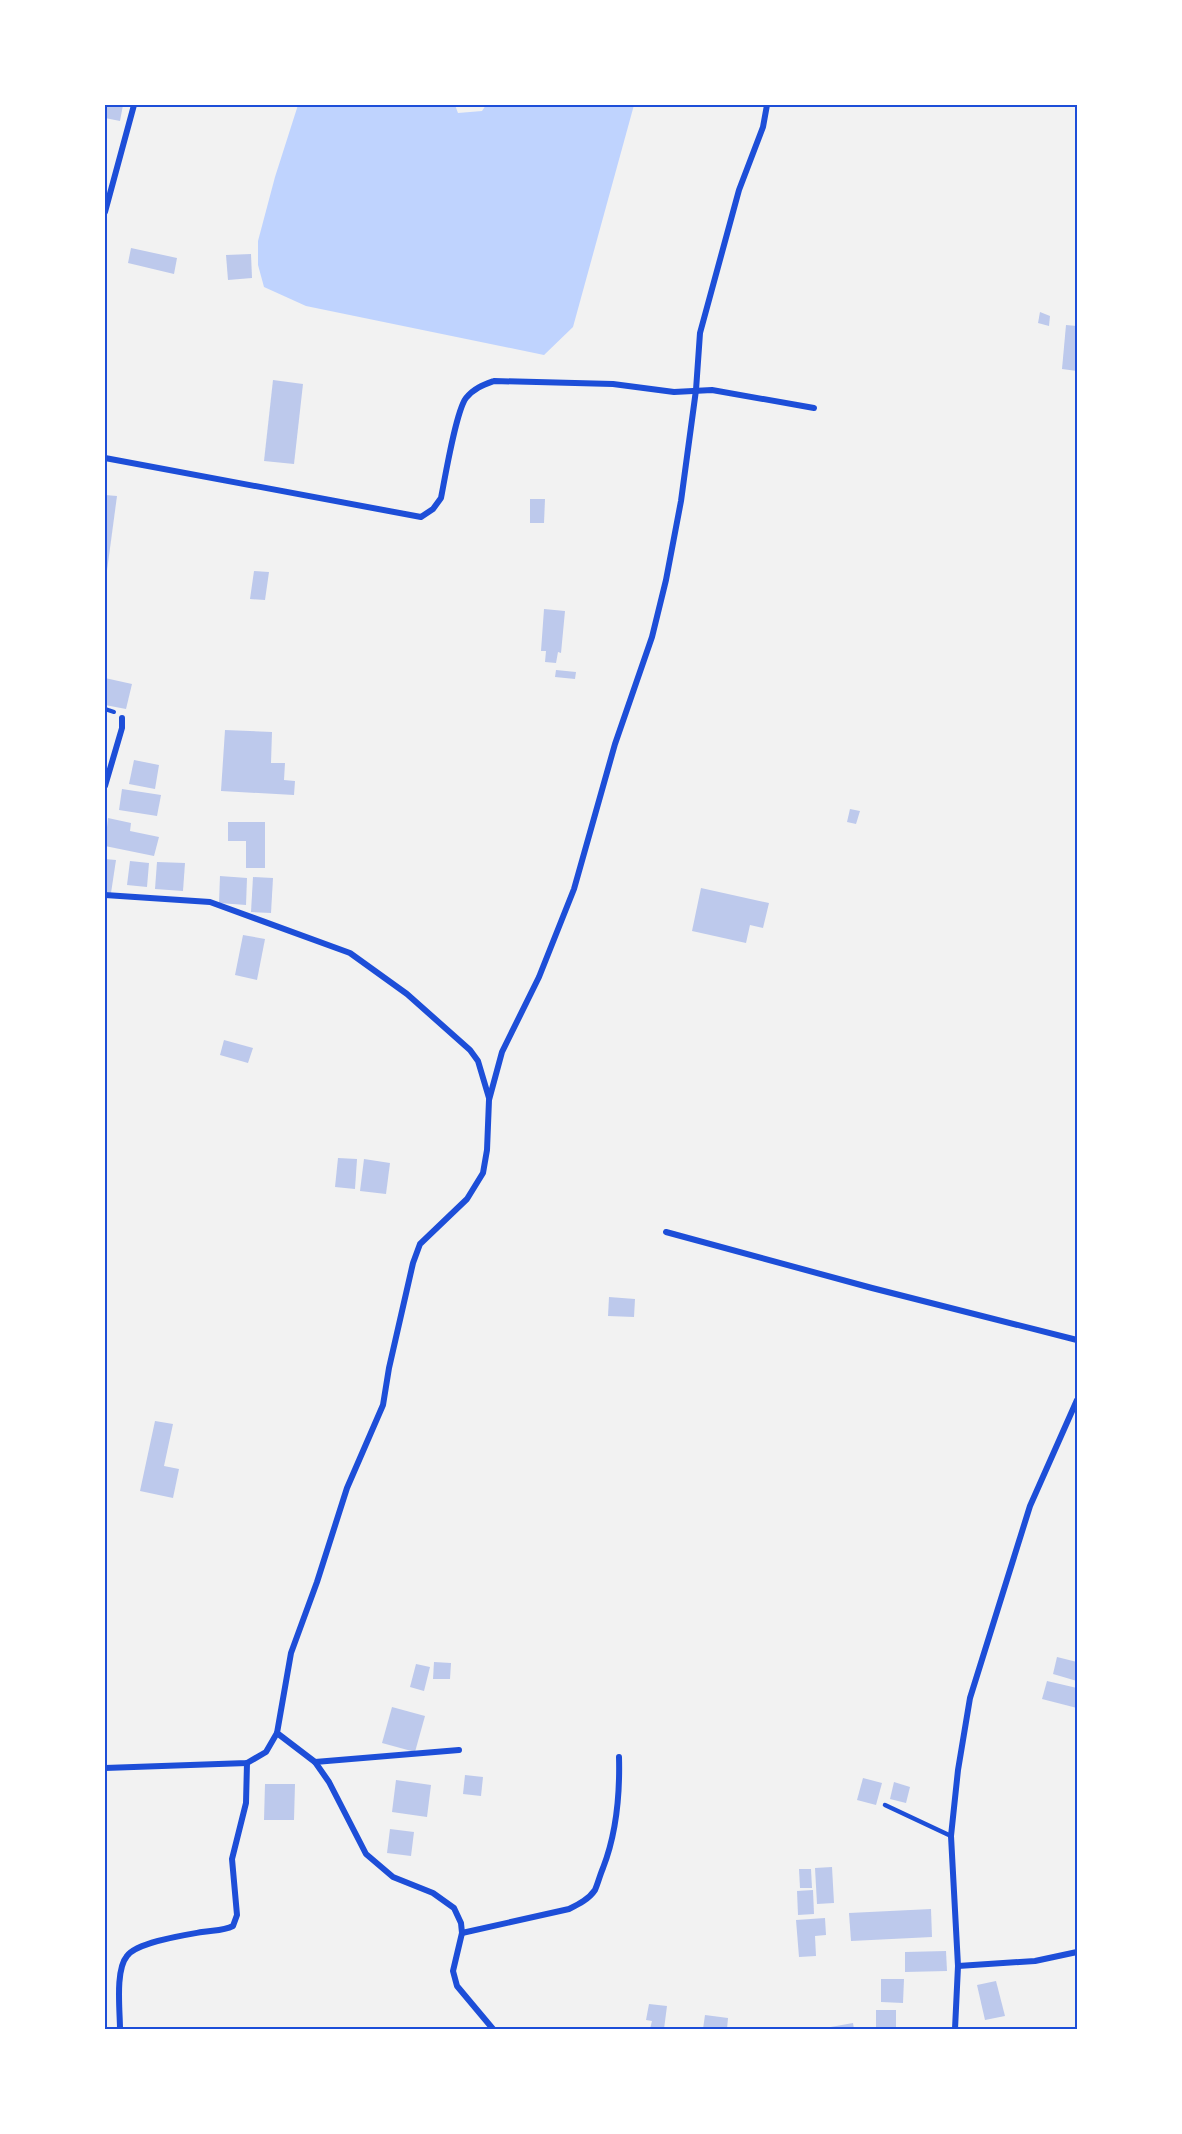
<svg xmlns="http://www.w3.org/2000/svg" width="1182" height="2134" font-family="Cabin,sans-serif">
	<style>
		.water { fill: #bfd3fe }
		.building { fill: #bdc9ec }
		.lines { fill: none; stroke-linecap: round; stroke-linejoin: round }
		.path { stroke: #1d4ed8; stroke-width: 4 }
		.service { stroke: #1d4ed8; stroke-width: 4.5 }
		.minor { stroke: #1d4ed8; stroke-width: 6 }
		.neatline { fill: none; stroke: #1d4ed8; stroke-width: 2 }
	</style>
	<rect width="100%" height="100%" fill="#f2f2f2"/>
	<polygon class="water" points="298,105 455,105 458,113 482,111 486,105 634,105 573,327 544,355 306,306 264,287 258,265 258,241 275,177"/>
	<g class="building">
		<polygon points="105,105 123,105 120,121 105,118"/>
		<polygon points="131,248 177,258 174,274 128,263"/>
		<polygon points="251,254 252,278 228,280 226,255"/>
		<polygon points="1040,312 1050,316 1049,326 1038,323"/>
		<polygon points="1066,325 1077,326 1077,371 1062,369"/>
		<polygon points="273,380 303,384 294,464 264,461"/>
		<polygon points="105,495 117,496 106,578 105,578"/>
		<polygon points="530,499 545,499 544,523 530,523"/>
		<polygon points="254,571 269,572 265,600 250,599"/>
		<polygon points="544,609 565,611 561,653 558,652 556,663 545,662 546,651 541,651"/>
		<polygon points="556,670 576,672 575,679 555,677"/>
		<polygon points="105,678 132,684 126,709 105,705"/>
		<polygon points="225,730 272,732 271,763 285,763 284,780 295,781 294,795 221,791"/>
		<polygon points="134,760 159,765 155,789 129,784"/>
		<polygon points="122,789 161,795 157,816 119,810"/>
		<polygon points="850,809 860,811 856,824 847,822"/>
		<polygon points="108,818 131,823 130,831 159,837 154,856 105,846"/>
		<polygon points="228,822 265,822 265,868 246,868 246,841 228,841"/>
		<polygon points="105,859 116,860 111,893 105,892"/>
		<polygon points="130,861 149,863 147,887 127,885"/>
		<polygon points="157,862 185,863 183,891 155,889"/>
		<polygon points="220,876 247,878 246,905 219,903"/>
		<polygon points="253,877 273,878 271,913 251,912"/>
		<polygon points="701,888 769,903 763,928 750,925 746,943 692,931"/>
		<polygon points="243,935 265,939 257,980 235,975"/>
		<polygon points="224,1040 253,1048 248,1063 220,1055"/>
		<polygon points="338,1158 357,1159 355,1189 335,1187"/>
		<polygon points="364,1159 390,1163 386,1194 360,1191"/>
		<polygon points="609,1297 635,1299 634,1317 608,1316"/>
		<polygon points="155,1421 173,1424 164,1466 179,1469 173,1498 140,1491"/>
		<polygon points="1057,1657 1077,1662 1077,1681 1053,1674"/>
		<polygon points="434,1662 451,1663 450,1679 433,1679"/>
		<polygon points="416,1664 430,1667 424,1691 410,1687"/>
		<polygon points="1047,1681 1077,1688 1077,1708 1042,1699"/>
		<polygon points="392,1707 425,1716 415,1752 382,1743"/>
		<polygon points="465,1775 483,1777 481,1796 463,1794"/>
		<polygon points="863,1778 882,1783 876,1805 857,1800"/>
		<polygon points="396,1780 431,1785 427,1817 392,1812"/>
		<polygon points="894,1782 910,1787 906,1803 890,1799"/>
		<polygon points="265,1784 295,1784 294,1820 264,1820"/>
		<polygon points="390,1829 414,1832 411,1856 387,1853"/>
		<polygon points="832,1867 834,1903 817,1904 815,1868"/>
		<polygon points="799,1869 811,1869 812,1888 800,1888"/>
		<polygon points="813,1890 814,1914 798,1915 797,1891"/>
		<polygon points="931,1909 932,1937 851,1941 849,1913"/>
		<polygon points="825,1918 826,1935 815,1936 816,1956 799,1957 796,1920"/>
		<polygon points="946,1951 947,1971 905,1972 905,1952"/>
		<polygon points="881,1979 904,1979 903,2003 881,2002"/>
		<polygon points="996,1981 1005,2016 985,2020 977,1985"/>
		<polygon points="649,2004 667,2006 664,2029 650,2029 652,2021 646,2020"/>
		<rect x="876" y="2010" width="20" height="19"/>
		<polygon points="705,2015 728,2018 727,2029 703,2029"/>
		<polygon points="853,2023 854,2029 825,2029 825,2028"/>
	</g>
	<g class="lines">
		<polyline class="path" points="105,709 114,712"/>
		<polyline class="service" points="885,1805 951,1836"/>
		<g class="minor">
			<polyline points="105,212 134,105"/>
			<path d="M105 458 421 517 433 509 441 498C445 478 456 411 466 398 474 388 483 385 494 381L613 384 674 392 712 390 814 408"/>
			<polyline points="105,786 122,728 122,718"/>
			<polyline points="105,895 210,902 350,953 407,994 470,1050 478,1061 489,1098"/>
			<polyline points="666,1232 872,1288 1077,1340"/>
			<polyline points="315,1762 459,1750"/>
			<polyline points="105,1768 247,1763 266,1752 277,1733"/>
			<path d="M462 1933 569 1909C579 1904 589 1899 595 1890 598 1883 600 1875 603 1868 617 1832 620 1795 619 1757"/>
			<polyline points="958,1966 1035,1961 1077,1952"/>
			<path d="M120 2029C120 2011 115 1970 127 1956 137 1942 185 1935 202 1932 213 1930 223 1931 233 1926L237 1915 232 1859 246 1803 247 1763"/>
			<polyline points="493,2029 457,1986 453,1971 462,1933 461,1923 454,1908 433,1893 393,1877 366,1854 329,1782 315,1762 277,1733 291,1653 317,1582 347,1488 383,1405 389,1368 413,1263 420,1244 467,1199 483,1173 487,1150 489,1100 502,1052 539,977 574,889 615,744 652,637 666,580 681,501 696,390 700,333 739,190 763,127 767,105"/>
			<polyline points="955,2029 958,1966 951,1836 958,1770 970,1698 1030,1506 1077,1400"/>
		</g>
	</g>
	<rect width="1182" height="2134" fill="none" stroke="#ffffff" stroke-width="213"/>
	<rect x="106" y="106" width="970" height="1922" class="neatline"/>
</svg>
